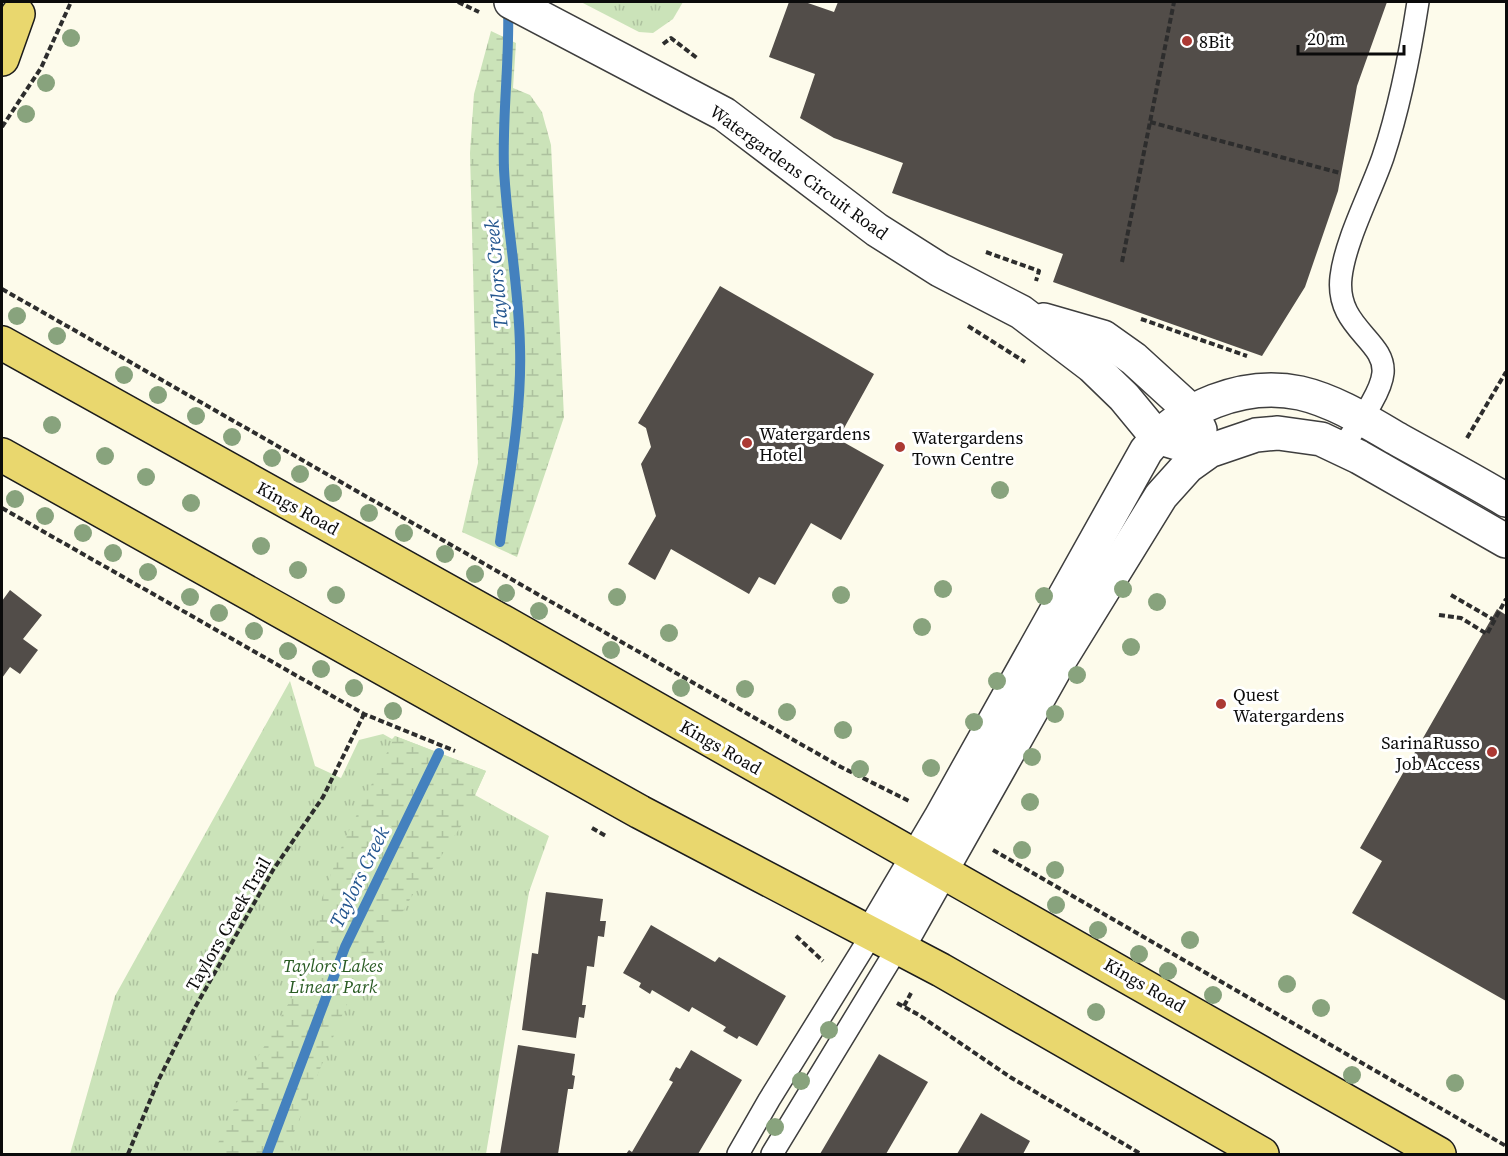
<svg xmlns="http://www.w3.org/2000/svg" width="1508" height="1156" font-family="'Source Serif 4',serif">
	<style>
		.grass { fill: url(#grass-tufts) }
		.wetland { fill: url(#wetland-marsh) }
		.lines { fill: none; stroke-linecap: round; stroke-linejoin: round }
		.stream { stroke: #4481be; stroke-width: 10 }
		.building { fill: #524d49 }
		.service-casing { stroke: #3e3e3e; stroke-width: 24 }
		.minor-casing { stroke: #3e3e3e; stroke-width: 36 }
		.primary-casing { stroke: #1c1c1c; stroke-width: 36 }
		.path { stroke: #2d2d2d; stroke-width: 4; stroke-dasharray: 6 3; stroke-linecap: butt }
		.service { stroke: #fff; stroke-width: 21 }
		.minor { stroke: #fff; stroke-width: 33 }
		.primary { stroke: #e9d76e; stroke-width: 33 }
		.tree { fill: #88a37d }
		.poi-dot { fill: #ab3933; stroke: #fff; stroke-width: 2 }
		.labels { text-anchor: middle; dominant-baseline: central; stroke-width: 6; stroke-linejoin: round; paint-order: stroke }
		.poi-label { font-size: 18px; fill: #0b0b0b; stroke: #fff; text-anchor: start }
		.street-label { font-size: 18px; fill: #0b0b0b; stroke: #fff }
		.park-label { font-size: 18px; font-style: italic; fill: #295b23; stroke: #fff }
		.water-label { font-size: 20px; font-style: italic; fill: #23558e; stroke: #fff }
	</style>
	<defs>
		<pattern id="grass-tufts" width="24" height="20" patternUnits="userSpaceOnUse" patternTransform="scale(1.5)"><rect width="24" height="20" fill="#cbe3b9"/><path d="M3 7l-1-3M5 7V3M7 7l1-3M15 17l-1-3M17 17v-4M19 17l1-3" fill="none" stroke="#adc19e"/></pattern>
		<pattern id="wetland-marsh" width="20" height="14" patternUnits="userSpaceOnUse" patternTransform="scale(1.5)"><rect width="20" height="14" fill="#cbe3b9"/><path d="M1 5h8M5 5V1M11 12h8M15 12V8" fill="none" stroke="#adc19e"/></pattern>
	</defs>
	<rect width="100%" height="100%" fill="#fdfbeb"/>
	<g class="grass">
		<polygon points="581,2 683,2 673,19 653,33 639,32"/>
		<polygon points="290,681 315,766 341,778 359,740 383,734 392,739 395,736 486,771 475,795 549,836 529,892 486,1154 70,1154 115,996"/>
	</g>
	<g class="wetland">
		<polygon points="491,31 516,43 513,88 530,95 542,112 551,145 564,417 517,557 462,532 478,463 470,153 474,94"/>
		<polygon points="395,736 486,771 461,826 434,867 415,891 346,1006 285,1154 213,1154 257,1059 308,969 318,937 322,898 343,843"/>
	</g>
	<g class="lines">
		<g class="stream">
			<path d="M500 542C509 478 522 412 520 347 519 287 507 228 504 169 502 114 510 60 508 5"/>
			<polyline points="267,1154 345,947 439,753"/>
		</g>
	</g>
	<g class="building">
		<polygon points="789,2 805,2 834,12 838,2 1387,2 1357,86 1338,191 1305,287 1262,356 1053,282 1063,254 892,193 903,163 834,138 800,118 815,74 769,57"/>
		<polygon points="720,286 874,374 838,439 884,465 841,540 811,523 775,585 759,577 749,594 671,549 655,580 628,564 656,516 641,464 651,447 646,428 638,423"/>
		<polygon points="10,590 42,615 23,639 38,650 20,674 10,667 2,678 2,601"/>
		<polygon points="1497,609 1506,615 1506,1001 1352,913 1382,861 1360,848"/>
		<polygon points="546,892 603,899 600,921 606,921 604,937 598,936 594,967 587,966 582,1005 586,1005 584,1018 579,1017 576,1038 522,1030 532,953 538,954"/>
		<polygon points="651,925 715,962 719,957 786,996 757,1046 739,1036 737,1039 723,1031 726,1027 692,1007 689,1012 652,990 650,994 639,987 641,983 623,973"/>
		<polygon points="518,1045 575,1054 572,1075 575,1076 573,1089 568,1089 558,1154 500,1154"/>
		<polygon points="691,1050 742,1080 698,1154 626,1154 629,1150 632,1152 673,1082 669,1080 676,1067 680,1069"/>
		<polygon points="879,1054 928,1082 886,1154 820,1154"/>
		<polygon points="981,1113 1030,1141 1023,1154 957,1154"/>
	</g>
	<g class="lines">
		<g class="service-casing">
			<g id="service">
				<path d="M1342 448C1354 429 1381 395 1383 373 1386 340 1335 328 1341 277 1345 241 1371 192 1383 157 1400 106 1410 54 1418 2"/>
				<polyline points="738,1154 769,1100 872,934"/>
				<polyline points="772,1154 898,947"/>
			</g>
		</g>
		<g class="minor-casing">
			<g id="minor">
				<polyline points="511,2 724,114 877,230 940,270 1021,312 1092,366 1124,397 1157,437 1177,443"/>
				<polyline points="1044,320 1103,337 1134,359 1191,411 1200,430"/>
				<path d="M872 934 940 819 1146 451C1180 407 1244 381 1300 393 1335 401 1368 422 1399 440 1435 460 1471 479 1506 500"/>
				<polyline points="898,947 1061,658 1161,496 1188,466 1209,451 1256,435 1278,433 1321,439 1359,457 1506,541"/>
			</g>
		</g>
		<g class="primary-casing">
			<g id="primary">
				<polyline points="2,59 18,14"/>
				<polyline points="2,343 505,623 1439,1154"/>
				<polyline points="2,455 640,812 941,970 1262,1154"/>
			</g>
		</g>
		<g class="path">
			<polyline points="458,2 479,12"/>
			<polyline points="663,44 671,38 697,58"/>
			<polyline points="1150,122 1340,173"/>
			<polyline points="2,127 41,68 71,2"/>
			<polyline points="986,252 1039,271 1036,281"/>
			<polyline points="1122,262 1174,2"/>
			<polyline points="2,289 841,767 911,802"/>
			<polyline points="1141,319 1247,356"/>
			<polyline points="968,326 1025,362"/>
			<polyline points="1467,438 1506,372"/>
			<polyline points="2,508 364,714 455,751"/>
			<polyline points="1451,595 1494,620"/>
			<polyline points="1439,615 1461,618 1487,634 1506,599"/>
			<polyline points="592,828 606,836"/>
			<polyline points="993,850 1506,1146"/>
			<polyline points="796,936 823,961"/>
			<polyline points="897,1003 919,1015 1010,1077 1141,1154"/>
			<polyline points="904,1006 911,993"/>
			<polyline points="128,1154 158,1081 193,1011 273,870 323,797 364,714"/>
		</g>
		<use href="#service" class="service"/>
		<use href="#minor" class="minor"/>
		<use href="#primary" class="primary"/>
	</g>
	<g class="tree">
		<circle cx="71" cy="38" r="9"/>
		<circle cx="46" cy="83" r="9"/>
		<circle cx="26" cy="114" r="9"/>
		<circle cx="17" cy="316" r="9"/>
		<circle cx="57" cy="336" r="9"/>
		<circle cx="124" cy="375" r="9"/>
		<circle cx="158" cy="395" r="9"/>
		<circle cx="196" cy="416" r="9"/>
		<circle cx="52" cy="425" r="9"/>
		<circle cx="232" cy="437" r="9"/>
		<circle cx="105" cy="456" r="9"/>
		<circle cx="272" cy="458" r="9"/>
		<circle cx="300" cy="474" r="9"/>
		<circle cx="146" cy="477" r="9"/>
		<circle cx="1000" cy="490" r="9"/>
		<circle cx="333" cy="493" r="9"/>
		<circle cx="15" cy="499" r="9"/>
		<circle cx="191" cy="503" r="9"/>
		<circle cx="369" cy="513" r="9"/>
		<circle cx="45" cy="516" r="9"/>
		<circle cx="83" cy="533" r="9"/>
		<circle cx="404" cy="533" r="9"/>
		<circle cx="261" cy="546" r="9"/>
		<circle cx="113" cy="553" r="9"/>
		<circle cx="445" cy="554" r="9"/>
		<circle cx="298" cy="570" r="9"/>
		<circle cx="148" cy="572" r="9"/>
		<circle cx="475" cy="574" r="9"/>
		<circle cx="943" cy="589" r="9"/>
		<circle cx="1123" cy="589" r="9"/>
		<circle cx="506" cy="593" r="9"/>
		<circle cx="336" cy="595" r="9"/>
		<circle cx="841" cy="595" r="9"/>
		<circle cx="1044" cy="596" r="9"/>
		<circle cx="190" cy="597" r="9"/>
		<circle cx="617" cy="597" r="9"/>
		<circle cx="1157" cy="602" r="9"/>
		<circle cx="539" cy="611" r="9"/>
		<circle cx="219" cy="613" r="9"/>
		<circle cx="922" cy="627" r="9"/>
		<circle cx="254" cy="631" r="9"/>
		<circle cx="669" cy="633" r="9"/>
		<circle cx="1131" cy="647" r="9"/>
		<circle cx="611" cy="650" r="9"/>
		<circle cx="288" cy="651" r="9"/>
		<circle cx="321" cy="669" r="9"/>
		<circle cx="1077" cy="675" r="9"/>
		<circle cx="997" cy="681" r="9"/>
		<circle cx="354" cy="688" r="9"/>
		<circle cx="681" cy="688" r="9"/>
		<circle cx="745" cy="689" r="9"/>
		<circle cx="393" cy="711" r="9"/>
		<circle cx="787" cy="712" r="9"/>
		<circle cx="1055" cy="714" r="9"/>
		<circle cx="974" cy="722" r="9"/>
		<circle cx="843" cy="730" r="9"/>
		<circle cx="1032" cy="757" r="9"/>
		<circle cx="931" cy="768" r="9"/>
		<circle cx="860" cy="769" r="9"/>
		<circle cx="1030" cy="802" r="9"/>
		<circle cx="1022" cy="850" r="9"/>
		<circle cx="1055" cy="870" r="9"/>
		<circle cx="1056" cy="905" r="9"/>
		<circle cx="1098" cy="930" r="9"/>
		<circle cx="1190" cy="940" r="9"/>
		<circle cx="1139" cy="954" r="9"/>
		<circle cx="1168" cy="971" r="9"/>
		<circle cx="1287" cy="984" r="9"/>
		<circle cx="1213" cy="995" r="9"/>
		<circle cx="1321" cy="1008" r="9"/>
		<circle cx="1096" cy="1012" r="9"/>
		<circle cx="829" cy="1030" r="9"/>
		<circle cx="1352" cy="1075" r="9"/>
		<circle cx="801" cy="1081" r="9"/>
		<circle cx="1455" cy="1083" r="9"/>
		<circle cx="775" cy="1127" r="9"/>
	</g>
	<g class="poi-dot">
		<circle cx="1187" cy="41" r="6"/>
		<circle cx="747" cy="443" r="6"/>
		<circle cx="900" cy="447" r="6"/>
		<circle cx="1221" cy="704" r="6"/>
		<circle cx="1492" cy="752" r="6"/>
	</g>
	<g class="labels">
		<g class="poi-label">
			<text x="1199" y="41">8Bit</text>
			<text x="759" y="433">Watergardens<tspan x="759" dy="21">Hotel</tspan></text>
			<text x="912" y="437">Watergardens<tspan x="912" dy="21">Town Centre</tspan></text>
			<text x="1233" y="694">Quest<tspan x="1233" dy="21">Watergardens</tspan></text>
			<text x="1480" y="742" text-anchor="end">SarinaRusso<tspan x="1480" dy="21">Job Access</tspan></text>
		</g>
		<g class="street-label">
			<text transform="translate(799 172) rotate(36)">Watergardens Circuit Road</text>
			<text transform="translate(298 508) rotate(29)">Kings Road</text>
			<text transform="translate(721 747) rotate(30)">Kings Road</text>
			<text transform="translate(228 924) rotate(-60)">Taylors Creek Trail</text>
			<text transform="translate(1145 985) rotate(30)">Kings Road</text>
		</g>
		<g class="park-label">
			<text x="333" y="965">Taylors Lakes<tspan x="333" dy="21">Linear Park</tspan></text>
		</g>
		<g class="water-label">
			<text transform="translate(496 274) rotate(-95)">Taylors Creek</text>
			<text transform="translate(359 877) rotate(-64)">Taylors Creek</text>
		</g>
	</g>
	<rect width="1508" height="1156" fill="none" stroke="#0b0b0b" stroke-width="6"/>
	<path d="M1298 45v9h106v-9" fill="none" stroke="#0b0b0b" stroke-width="3"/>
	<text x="1307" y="45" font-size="18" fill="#0b0b0b" stroke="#ffffff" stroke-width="4.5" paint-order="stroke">20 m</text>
</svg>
